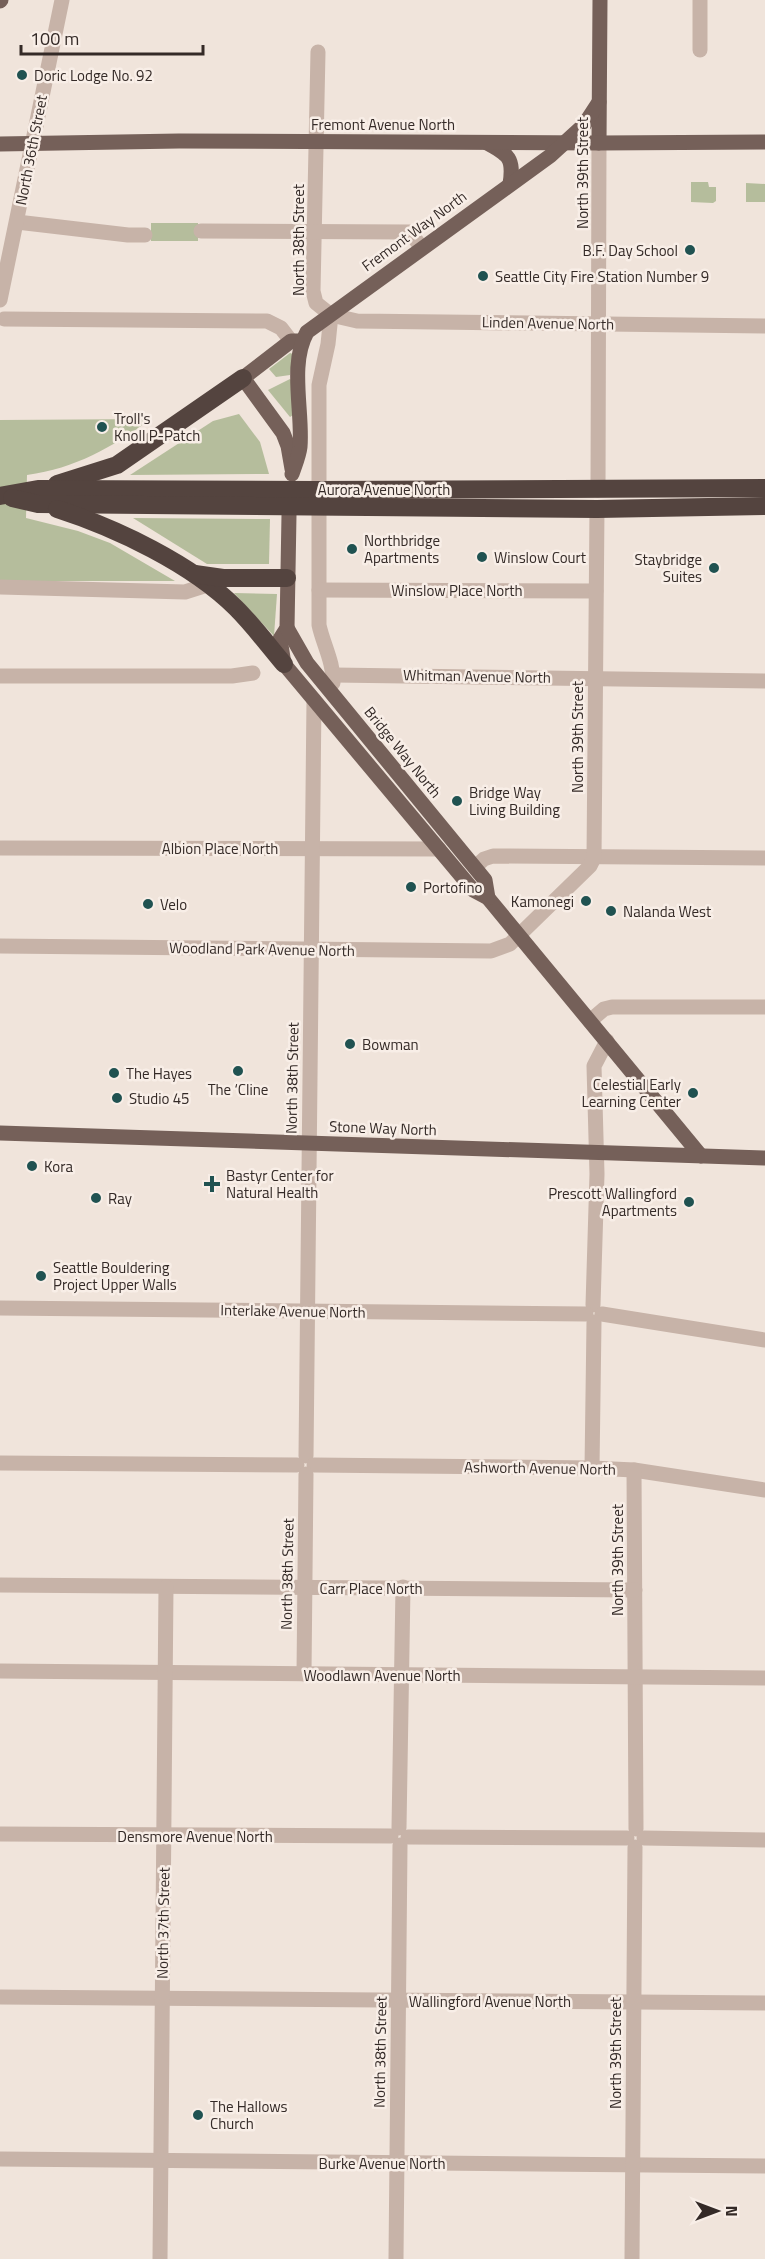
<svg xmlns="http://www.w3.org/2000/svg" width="765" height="2259" font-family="'Titillium Web',sans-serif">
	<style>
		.green { fill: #b5bd9c }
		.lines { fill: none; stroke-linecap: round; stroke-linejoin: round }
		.minor { stroke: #c7b3a8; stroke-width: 15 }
		.major { stroke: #756059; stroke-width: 15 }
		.highway { stroke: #54443f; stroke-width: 18 }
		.poi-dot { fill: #205251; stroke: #f8eee7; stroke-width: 2 }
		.labels { text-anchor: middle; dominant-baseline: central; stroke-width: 5; stroke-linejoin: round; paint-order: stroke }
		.poi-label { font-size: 15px; fill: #342a27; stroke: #f8eee7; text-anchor: start }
		.street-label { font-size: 15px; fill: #342a27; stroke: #f8eee7 }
	</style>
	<rect width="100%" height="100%" fill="#f0e4db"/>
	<g class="green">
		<polygon points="691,182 708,182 709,187 716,187 716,201 713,203 691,202"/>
		<polygon points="746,183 765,184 765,202 746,202"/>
		<rect x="151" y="223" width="47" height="18"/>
		<polygon points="290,353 293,354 290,375 276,377 269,369"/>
		<polygon points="290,379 293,382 293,415 290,417 268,390"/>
		<polygon points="239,414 260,442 269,474 130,475 213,421"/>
		<path d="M151 419C111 448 76 468 27 475L26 518 78 531 110 543 175 581H0V420Z"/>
		<polygon points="133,518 270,519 269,564 207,564"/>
		<polygon points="234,593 277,594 274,636"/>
	</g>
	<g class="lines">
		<g class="minor">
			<polyline points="700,50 700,0"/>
			<polyline points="318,52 313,291 316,303 331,315 357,321 765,326"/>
			<polyline points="17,222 128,235 145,235"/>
			<polyline points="201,231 410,232 421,247"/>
			<polyline points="0,300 62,0"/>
			<polyline points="4,319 267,321 281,328 291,341"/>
			<polyline points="319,490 319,385 328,344 331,315"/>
			<polyline points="598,490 599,143"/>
			<path d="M319 506V625C323 644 334 663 333 683"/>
			<polyline points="0,587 185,592 207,585"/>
			<polyline points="319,590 596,591"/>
			<polyline points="334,675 765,681"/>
			<polyline points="0,676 232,676 253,673"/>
			<polyline points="0,848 439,849"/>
			<polyline points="475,867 484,859 493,856 765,858"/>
			<polyline points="0,946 491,951 510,944 590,866 594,858 597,509"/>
			<polyline points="590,1021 604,1009 612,1007 765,1007"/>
			<polyline points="593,1305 597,1174 594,1066 607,1041"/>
			<polyline points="0,1308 586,1314"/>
			<polyline points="602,1314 765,1340"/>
			<polyline points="306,1456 314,700"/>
			<polyline points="0,1463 297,1465"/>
			<polyline points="314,1465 592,1468 634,1470 765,1490"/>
			<polyline points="592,1468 594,1322"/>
			<polyline points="634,1470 636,1829"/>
			<polyline points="0,1585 635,1590"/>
			<polyline points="0,1671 765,1678"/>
			<polyline points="304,1674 306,1474"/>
			<polyline points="399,1828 403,1587"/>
			<polyline points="0,1834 391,1836"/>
			<polyline points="408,1837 627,1838"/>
			<polyline points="644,1838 765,1840"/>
			<polyline points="0,1997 765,2003"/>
			<polyline points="0,2159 765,2166"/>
			<polyline points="160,2259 166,1587"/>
			<polyline points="396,2259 400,1845"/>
			<polyline points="632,2259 635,1847"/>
		</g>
		<g class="major">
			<polyline points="0,1 1,0"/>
			<path d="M487 143C509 155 514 158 510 184"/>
			<polyline points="599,143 600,0"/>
			<polyline points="0,144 179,141 599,143 765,142"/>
			<polyline points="292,469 288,446 283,433 243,378 291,341 302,341"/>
			<path d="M292 474C295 465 299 456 300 447 303 412 289 364 307 332L550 156 584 125 599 102"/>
			<polyline points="289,515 287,628 280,639 284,664 473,890 488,898 701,1156"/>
			<polyline points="287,628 307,663 485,880 488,898"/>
			<polyline points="0,1133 765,1158"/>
		</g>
		<g class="highway">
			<polyline points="57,484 117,465 243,378"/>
			<polyline points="0,496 38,489 319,490 765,488"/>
			<polyline points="12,498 38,504 597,509 765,506"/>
			<path d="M57 509C116 528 192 564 236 608 253 625 268 645 284 664"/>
			<polyline points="195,574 223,578 287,578"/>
		</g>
	</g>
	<g class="poi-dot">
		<circle cx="22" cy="75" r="6"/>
		<circle cx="690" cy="250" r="6"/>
		<circle cx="483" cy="276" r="6"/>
		<circle cx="102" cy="427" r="6"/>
		<circle cx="352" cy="549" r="6"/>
		<circle cx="482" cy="557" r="6"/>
		<circle cx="714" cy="568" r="6"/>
		<circle cx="457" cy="801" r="6"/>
		<circle cx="411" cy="887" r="6"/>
		<circle cx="586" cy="901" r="6"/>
		<circle cx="148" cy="904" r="6"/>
		<circle cx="611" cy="911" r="6"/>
		<circle cx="350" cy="1044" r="6"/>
		<circle cx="238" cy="1071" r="6"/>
		<circle cx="114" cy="1073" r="6"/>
		<circle cx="693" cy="1093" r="6"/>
		<circle cx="117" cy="1098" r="6"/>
		<circle cx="32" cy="1166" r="6"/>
		<path d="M209 1175h6v6h6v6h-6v6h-6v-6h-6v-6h6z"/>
		<circle cx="96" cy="1198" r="6"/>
		<circle cx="689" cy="1202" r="6"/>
		<circle cx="41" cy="1276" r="6"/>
		<circle cx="198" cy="2115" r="6"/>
	</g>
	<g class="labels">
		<g class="poi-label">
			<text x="34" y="75">Doric Lodge No. 92</text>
			<text x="678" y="250" text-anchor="end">B.F. Day School</text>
			<text x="495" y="276">Seattle City Fire Station Number 9</text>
			<text x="114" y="418">Troll's<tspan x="114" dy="17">Knoll P-Patch</tspan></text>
			<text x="364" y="540">Northbridge<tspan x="364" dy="17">Apartments</tspan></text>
			<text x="494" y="557">Winslow Court</text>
			<text x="702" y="559" text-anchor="end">Staybridge<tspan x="702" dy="17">Suites</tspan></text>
			<text x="469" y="792">Bridge Way<tspan x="469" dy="17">Living Building</tspan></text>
			<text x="423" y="887">Portofino</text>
			<text x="574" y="901" text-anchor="end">Kamonegi</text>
			<text x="160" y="904">Velo</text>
			<text x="623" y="911">Nalanda West</text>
			<text x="362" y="1044">Bowman</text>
			<text x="126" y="1073">The Hayes</text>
			<text x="681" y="1084" text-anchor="end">Celestial Early<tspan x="681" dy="17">Learning Center</tspan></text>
			<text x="238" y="1089" text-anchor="middle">The ‘Cline</text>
			<text x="129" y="1098">Studio 45</text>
			<text x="44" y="1166">Kora</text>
			<text x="226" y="1175">Bastyr Center for<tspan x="226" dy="17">Natural Health</tspan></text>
			<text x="677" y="1193" text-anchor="end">Prescott Wallingford<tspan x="677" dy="17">Apartments</tspan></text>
			<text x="108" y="1198">Ray</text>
			<text x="53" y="1267">Seattle Bouldering<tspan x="53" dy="17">Project Upper Walls</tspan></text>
			<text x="210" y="2106">The Hallows<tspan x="210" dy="17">Church</tspan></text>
		</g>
		<g class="street-label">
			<text x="383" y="124">Fremont Avenue North</text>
			<text transform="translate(31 150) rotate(-79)">North 36th Street</text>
			<text transform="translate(582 173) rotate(-90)">North 39th Street</text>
			<text transform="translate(414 231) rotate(-36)">Fremont Way North</text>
			<text transform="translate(298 240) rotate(-90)">North 38th Street</text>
			<text transform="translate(548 323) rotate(1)">Linden Avenue North</text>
			<text x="384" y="489">Aurora Avenue North</text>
			<text x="457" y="590">Winslow Place North</text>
			<text transform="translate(477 676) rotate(1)">Whitman Avenue North</text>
			<text transform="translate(577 737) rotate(-90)">North 39th Street</text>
			<text transform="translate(403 752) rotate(51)">Bridge Way North</text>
			<text x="220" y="848">Albion Place North</text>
			<text transform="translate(262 949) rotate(1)">Woodland Park Avenue North</text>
			<text transform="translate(292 1078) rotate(-89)">North 38th Street</text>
			<text transform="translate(383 1128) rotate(2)">Stone Way North</text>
			<text transform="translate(293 1311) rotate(1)">Interlake Avenue North</text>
			<text transform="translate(540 1468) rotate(1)">Ashworth Avenue North</text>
			<text transform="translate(617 1560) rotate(-90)">North 39th Street</text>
			<text transform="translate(287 1574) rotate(-89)">North 38th Street</text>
			<text x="371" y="1588">Carr Place North</text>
			<text x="382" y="1675">Woodlawn Avenue North</text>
			<text x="195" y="1836">Densmore Avenue North</text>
			<text transform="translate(163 1923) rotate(-89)">North 37th Street</text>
			<text x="490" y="2001">Wallingford Avenue North</text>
			<text transform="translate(380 2052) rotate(-89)">North 38th Street</text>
			<text transform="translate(615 2053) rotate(-90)">North 39th Street</text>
			<text x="382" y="2163">Burke Avenue North</text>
		</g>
	</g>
	<g transform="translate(717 2211) rotate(90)" stroke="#f8eee7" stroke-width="4.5" paint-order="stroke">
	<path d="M0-4.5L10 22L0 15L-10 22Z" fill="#342a27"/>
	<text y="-9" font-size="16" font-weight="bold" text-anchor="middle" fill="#342a27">N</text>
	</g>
	<path d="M21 45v9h182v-9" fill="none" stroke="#342a27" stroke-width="3"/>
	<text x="30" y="45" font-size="18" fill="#342a27" stroke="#f8eee7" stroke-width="4.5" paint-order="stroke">100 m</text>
</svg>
